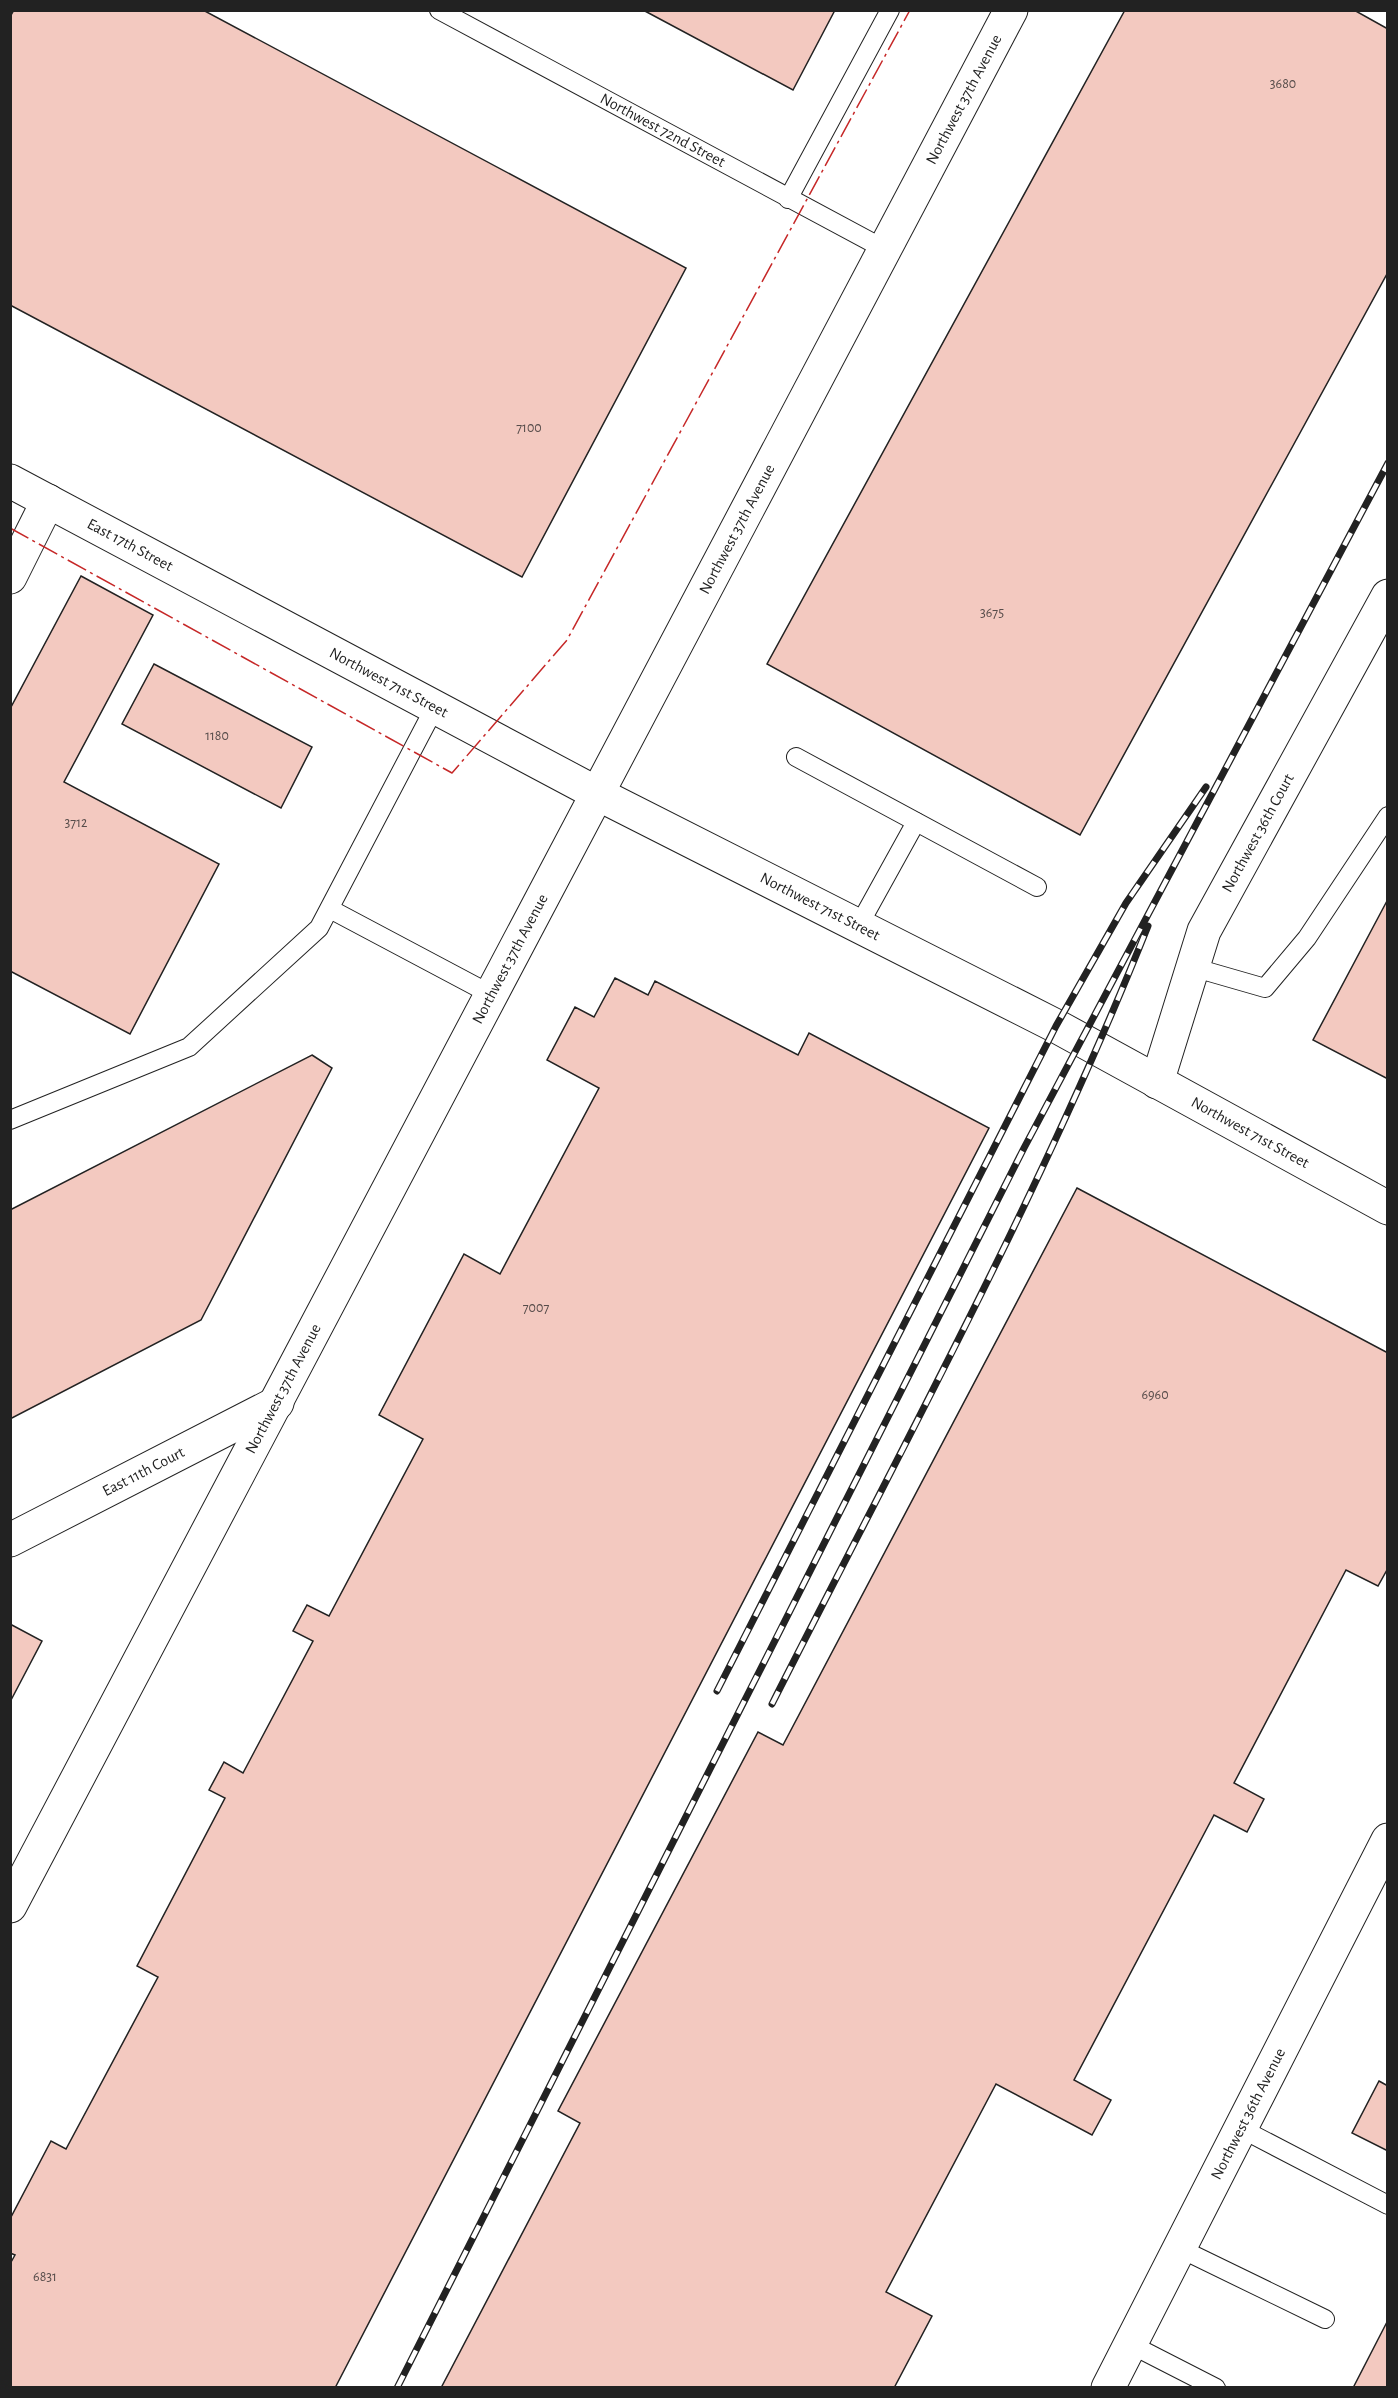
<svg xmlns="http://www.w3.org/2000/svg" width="1398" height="2398" font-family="'Alegreya Sans',sans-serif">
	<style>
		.building { fill: #f3c9c0; stroke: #222; stroke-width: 1.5 }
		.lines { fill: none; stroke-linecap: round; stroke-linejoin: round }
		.lane-casing { stroke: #222; stroke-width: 20 }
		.street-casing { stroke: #222; stroke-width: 35 }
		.secondary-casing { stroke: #222; stroke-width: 35 }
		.lane { stroke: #fff; stroke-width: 18 }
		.street { stroke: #fff; stroke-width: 33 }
		.secondary { stroke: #fff; stroke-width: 33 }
		.rail-casing { stroke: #222; stroke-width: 7 }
		.rail { stroke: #fff; stroke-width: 4.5; stroke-dasharray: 14; stroke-linecap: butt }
		.power { stroke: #c62828; stroke-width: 1.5; stroke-dasharray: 21 4.5 3 4.5; stroke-linecap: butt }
		.labels { text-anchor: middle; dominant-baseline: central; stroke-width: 4.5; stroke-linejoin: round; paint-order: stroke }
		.number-label { font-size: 14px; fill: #564c4a }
		.street-label { font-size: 16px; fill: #222; stroke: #fff }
	</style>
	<rect width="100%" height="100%" fill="#fff"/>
	<g class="building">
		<polygon points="14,10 203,10 686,268 522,577 10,305 10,17"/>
		<polygon points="643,10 835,10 793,90"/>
		<polygon points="1125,10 1354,10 1388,29 1388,272 1080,835 767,664"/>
		<polygon points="81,576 153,615 64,782 219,864 130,1034 10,971 10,709"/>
		<polygon points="154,664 312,747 281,808 122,724"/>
		<polygon points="1388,899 1388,1079 1313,1040"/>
		<polygon points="615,978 648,995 655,981 798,1055 809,1033 989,1128 335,2388 10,2388 10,2264 15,2255 10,2253 10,2219 51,2141 66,2149 158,1977 137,1966 225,1798 209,1790 224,1762 243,1773 313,1641 293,1631 307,1605 329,1616 423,1439 379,1415 464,1254 500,1274 599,1088 547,1060 575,1007 594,1017"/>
		<polygon points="312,1055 332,1068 201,1320 10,1419 10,1210"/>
		<polygon points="1077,1188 1388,1353 1388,1568 1378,1586 1346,1570 1234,1783 1264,1799 1247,1832 1214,1815 1074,2080 1111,2100 1092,2135 996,2084 886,2292 932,2316 894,2388 441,2388 580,2123 558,2111 758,1732 783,1745"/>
		<polygon points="10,1624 42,1641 10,1702"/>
		<polygon points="1379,2081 1388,2086 1388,2151 1352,2133"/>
		<polygon points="1388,2320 1388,2388 1353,2388"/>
	</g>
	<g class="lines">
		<g class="lane-casing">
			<g id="lane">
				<path id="s1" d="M439 10 886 250"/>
				<polyline points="788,199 890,10"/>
				<polyline points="796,757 1037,887"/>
				<polyline points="330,909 492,995"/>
				<polyline points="859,925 916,822"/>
				<polyline points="1192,967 1265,988 1307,938 1388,816"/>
				<polyline points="10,1120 189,1047 319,928 435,707"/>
				<polyline points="1240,2128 1388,2205"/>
				<polyline points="1179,2248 1325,2319"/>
				<polyline points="1130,2344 1216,2388"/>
			</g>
		</g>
		<g class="street-casing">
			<g id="street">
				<polyline points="10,577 48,501"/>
				<path id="s2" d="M1157 1082 1204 931 1388 596"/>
				<path id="s3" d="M10 1540 277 1403"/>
				<path id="s4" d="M1108 2388 1388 1840"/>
			</g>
		</g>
		<g class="secondary-casing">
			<g id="secondary">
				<path id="s5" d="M10 481 598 794 1056 1026 1388 1208"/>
				<path id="s6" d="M10 1906 1011 10"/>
			</g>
		</g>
		<use href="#lane" class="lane"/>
		<use href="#street" class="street"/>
		<use href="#secondary" class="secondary"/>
		<g class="rail-casing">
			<g id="rail">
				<polyline points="717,1691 1056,1026 1126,903 1206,787"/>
				<path d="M772 1704C902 1447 1041 1194 1148 926"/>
				<polyline points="397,2388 1024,1148 1388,463"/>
			</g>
		</g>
		<use href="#rail" class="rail"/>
		<polyline class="power" points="10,528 452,773 567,640 910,10"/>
	</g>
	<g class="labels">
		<g class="number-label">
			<text x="1283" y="84">3680</text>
			<text x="529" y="428">7100</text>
			<text x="992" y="613">3675</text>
			<text x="217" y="736">1180</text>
			<text x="76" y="823">3712</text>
			<text x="536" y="1308">7007</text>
			<text x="1155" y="1395">6960</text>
			<text x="45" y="2277">6831</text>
		</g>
		<g class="street-label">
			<text stroke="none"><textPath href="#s6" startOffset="2043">Northwest 37th Avenue</textPath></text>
			<text stroke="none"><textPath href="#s1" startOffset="254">Northwest 72nd Street</textPath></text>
			<text stroke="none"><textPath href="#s6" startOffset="1557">Northwest 37th Avenue</textPath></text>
			<text stroke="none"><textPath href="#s5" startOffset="136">East 17th Street</textPath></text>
			<text stroke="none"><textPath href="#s5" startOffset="429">Northwest 71st Street</textPath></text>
			<text stroke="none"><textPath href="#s2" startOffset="270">Northwest 36th Court</textPath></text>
			<text stroke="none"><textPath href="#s5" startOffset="915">Northwest 71st Street</textPath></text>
			<text stroke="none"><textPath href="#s6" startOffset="1071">Northwest 37th Avenue</textPath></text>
			<text stroke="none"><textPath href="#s5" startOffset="1401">Northwest 71st Street</textPath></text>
			<text stroke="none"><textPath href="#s6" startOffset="585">Northwest 37th Avenue</textPath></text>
			<text stroke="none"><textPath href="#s3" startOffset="150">East 11th Court</textPath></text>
			<text stroke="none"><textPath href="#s4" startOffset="308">Northwest 36th Avenue</textPath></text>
		</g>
	</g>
	<rect width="1398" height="2398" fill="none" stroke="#222222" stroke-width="24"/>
</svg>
